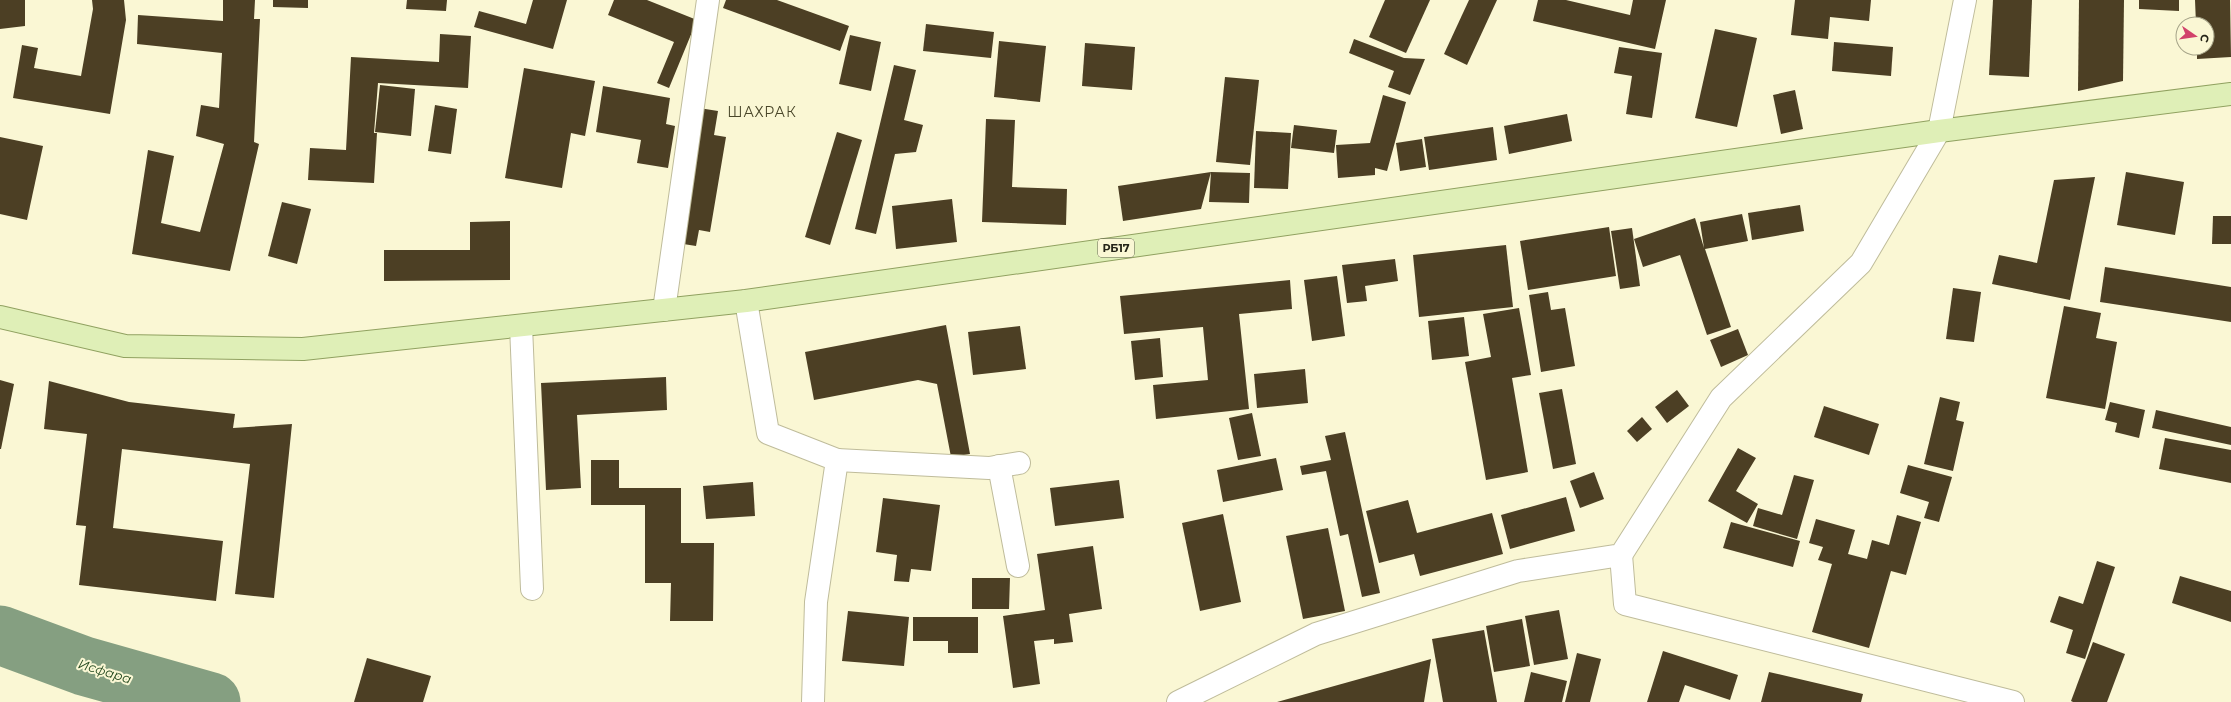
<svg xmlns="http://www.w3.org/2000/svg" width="2231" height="702" font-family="Montserrat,sans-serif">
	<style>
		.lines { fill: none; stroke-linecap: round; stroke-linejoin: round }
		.river { stroke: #859f81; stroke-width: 59 }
		.building { fill: #4c3f24 }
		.minor-casing { stroke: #bfbc9b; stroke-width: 24 }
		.major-casing { stroke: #90a160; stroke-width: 24 }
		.minor { stroke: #fff; stroke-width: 22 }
		.major { stroke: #dfefb7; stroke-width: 22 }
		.labels { text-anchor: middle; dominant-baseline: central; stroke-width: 4; stroke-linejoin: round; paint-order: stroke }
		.shield { fill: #faf7d4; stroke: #656350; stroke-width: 1 }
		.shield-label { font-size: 11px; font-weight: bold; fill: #252417 }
		.water-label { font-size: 13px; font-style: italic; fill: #23481e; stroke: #faf7d4 }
		.quarter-label { font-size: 14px; letter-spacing: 1px; fill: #494629; stroke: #faf7d4 }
	</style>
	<rect width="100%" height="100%" fill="#faf7d4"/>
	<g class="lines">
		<polyline class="river" points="0,635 84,666 211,702"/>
	</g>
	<g class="building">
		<polygon points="0,0 25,0 25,26 0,29"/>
		<polygon points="92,0 124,0 126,20 110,114 13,98 22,45 38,48 34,68 81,76 93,9"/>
		<polygon points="223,0 255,0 254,19 260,19 254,142 259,144 230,271 132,254 148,150 174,156 161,223 200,232 224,144 196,136 201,105 219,108 222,53 137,44 138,15 223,21"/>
		<polygon points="273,0 308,0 308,8 273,7"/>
		<polygon points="407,0 447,0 446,11 406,9"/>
		<polygon points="533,0 567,0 553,49 474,27 479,11 526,24"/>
		<polygon points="614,0 647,0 697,20 669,88 657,83 674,42 608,15"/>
		<polygon points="726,0 777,0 849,26 840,51 723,8"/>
		<polygon points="1385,0 1430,0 1406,53 1369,37"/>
		<polygon points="1469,0 1497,0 1467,65 1444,54"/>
		<polygon points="1538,0 1566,0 1630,15 1633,0 1666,0 1655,49 1533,21"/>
		<polygon points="1795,0 1871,0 1869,21 1830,17 1828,39 1791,35"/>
		<polygon points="1993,0 2032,0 2029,77 1989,75"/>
		<polygon points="2079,0 2124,0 2123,81 2078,91"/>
		<polygon points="2139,0 2179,0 2179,11 2139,9"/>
		<polygon points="2195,0 2230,0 2231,57 2197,59 2197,48 2207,48 2207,24 2196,24"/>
		<polygon points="926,24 994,32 991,58 923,51"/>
		<polygon points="1715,29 1757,38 1737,127 1695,118"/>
		<polygon points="440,34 471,36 468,88 378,83 374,133 377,133 374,183 308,180 310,148 346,150 351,57 439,62"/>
		<polygon points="850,35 881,42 871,91 839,84"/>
		<polygon points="1354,39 1404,58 1425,59 1410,95 1388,87 1394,71 1349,53"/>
		<polygon points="999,41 1046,46 1040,102 994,97"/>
		<polygon points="1834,42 1893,47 1891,76 1832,71"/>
		<polygon points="1085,43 1135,47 1132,90 1082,86"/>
		<polygon points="1619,47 1662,53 1652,118 1626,114 1632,76 1614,73"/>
		<polygon points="894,65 916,70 904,120 923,125 916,152 895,154 876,234 855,229"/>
		<polygon points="524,68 595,81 585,136 571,133 562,188 505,178"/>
		<polygon points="1225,77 1259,80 1250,165 1216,162"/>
		<polygon points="380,85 415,89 411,136 375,132"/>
		<polygon points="603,86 670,98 666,124 675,126 668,168 637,163 641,140 596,132"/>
		<polygon points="1795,90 1803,129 1781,134 1773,95"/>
		<polygon points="1383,95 1406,102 1387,171 1375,168 1375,175 1338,178 1336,145 1370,143"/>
		<polygon points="435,105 457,109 451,154 428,151"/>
		<polygon points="699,108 718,111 714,135 726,137 710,232 699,230 696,246 677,243"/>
		<polygon points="1567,114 1572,141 1509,154 1504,126"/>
		<polygon points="986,119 1015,120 1012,187 1067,189 1066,225 982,222"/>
		<polygon points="1294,125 1337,130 1334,153 1291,148"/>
		<polygon points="1493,127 1497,160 1429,170 1424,137"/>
		<polygon points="1256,131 1291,133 1288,189 1254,188"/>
		<polygon points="837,132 862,140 830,245 805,237"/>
		<polygon points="0,137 43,146 27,220 0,214"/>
		<polygon points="1422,139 1426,167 1400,171 1396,143"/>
		<polygon points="1211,172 1250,173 1249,203 1209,202 1211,172 1201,209 1123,221 1118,186"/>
		<polygon points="2126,172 2184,182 2175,235 2117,225"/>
		<polygon points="2095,177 2070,300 1992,284 1999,255 2037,263 2054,180"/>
		<polygon points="952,199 957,242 896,249 892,206"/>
		<polygon points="282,202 311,209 297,264 268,256"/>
		<polygon points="1800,205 1804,231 1752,240 1748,213"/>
		<polygon points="1742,214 1748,241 1705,249 1731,327 1707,335 1680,255 1643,267 1634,239 1695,218 1704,248 1700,222"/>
		<polygon points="2213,216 2231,216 2231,244 2212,244"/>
		<polygon points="510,221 510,280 384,281 384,250 470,250 470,222"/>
		<polygon points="1609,227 1616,276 1528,290 1520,241"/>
		<polygon points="1632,228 1640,286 1620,289 1611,231"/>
		<polygon points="1506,245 1513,307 1419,317 1413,255"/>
		<polygon points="1395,259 1398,281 1365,286 1367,301 1347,303 1342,265"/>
		<polygon points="2105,267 2231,287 2231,322 2100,302"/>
		<polygon points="1337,276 1345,336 1312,341 1304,280"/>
		<polygon points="1290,280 1292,309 1239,314 1249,409 1156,419 1153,385 1208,380 1203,327 1124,334 1120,296"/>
		<polygon points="1953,288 1981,292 1974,342 1946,339"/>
		<polygon points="1548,292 1551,310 1565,308 1575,366 1541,372 1529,295"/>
		<polygon points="2064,306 2101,313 2096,338 2117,342 2105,409 2046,398"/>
		<polygon points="1519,308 1531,375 1512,378 1528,472 1486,480 1465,362 1491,357 1483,314"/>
		<polygon points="1464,317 1469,356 1432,360 1428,321"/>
		<polygon points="946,325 970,454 951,457 937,384 918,380 814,400 805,352"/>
		<polygon points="1020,326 1026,369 973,375 968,332"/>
		<polygon points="1738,329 1748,355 1721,367 1710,340"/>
		<polygon points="1160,338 1163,377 1135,380 1131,341"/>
		<polygon points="1305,369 1308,403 1257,408 1254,374"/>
		<polygon points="666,377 667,410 577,415 581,488 546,490 541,383"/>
		<polygon points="0,380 14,384 1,449 0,449"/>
		<polygon points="49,381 129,402 235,414 233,428 292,424 274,598 235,594 250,464 122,449 113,528 223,541 216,601 79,585 86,526 76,525 87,434 44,429"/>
		<polygon points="1562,389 1576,464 1553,469 1539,393"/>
		<polygon points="1677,390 1689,406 1667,423 1655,407"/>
		<polygon points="1940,397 1960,402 1956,420 1964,422 1953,471 1924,464"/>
		<polygon points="2110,402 2145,410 2139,438 2115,432 2117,423 2105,420"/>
		<polygon points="1824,406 1879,424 1869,455 1814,437"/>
		<polygon points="2156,410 2231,427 2231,445 2152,428"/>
		<polygon points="1252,413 1261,456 1238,460 1229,418"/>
		<polygon points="1642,417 1652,429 1637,442 1627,431"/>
		<polygon points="1345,432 1380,593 1362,597 1348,534 1340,536 1326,471 1302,475 1300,466 1331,460 1325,436"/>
		<polygon points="2165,438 2231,450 2231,483 2159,469"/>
		<polygon points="1738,448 1756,458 1736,491 1758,504 1747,523 1708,501"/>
		<polygon points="1276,458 1283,490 1223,502 1217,470"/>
		<polygon points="591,460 619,460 619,488 681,488 681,543 714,543 713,621 670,621 671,583 645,583 645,505 591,505"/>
		<polygon points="1908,465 1952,477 1939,522 1924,518 1929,502 1900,493"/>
		<polygon points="1594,472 1604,499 1580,508 1570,481"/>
		<polygon points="1794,475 1814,480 1797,539 1753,526 1758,508 1782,515"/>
		<polygon points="1119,480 1124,518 1055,526 1050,488"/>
		<polygon points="753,482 755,516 706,519 703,486"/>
		<polygon points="1566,497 1575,531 1510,549 1501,515"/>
		<polygon points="883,498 940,505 931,571 911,569 909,582 894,581 897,555 876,552"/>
		<polygon points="1408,500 1417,533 1492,513 1503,554 1420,576 1414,554 1379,563 1366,511"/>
		<polygon points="1223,514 1241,602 1200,611 1182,523"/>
		<polygon points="1897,515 1921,522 1906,575 1891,571 1869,648 1812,632 1832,564 1818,560 1823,547 1809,543 1816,519 1855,530 1848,554 1867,559 1872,540 1889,545"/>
		<polygon points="1731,522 1800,541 1793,567 1723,548"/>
		<polygon points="1328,528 1345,611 1303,619 1286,536"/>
		<polygon points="1093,546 1102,609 1069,614 1073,642 1054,644 1054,639 1034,641 1040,684 1013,688 1003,616 1045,610 1037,554"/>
		<polygon points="2097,561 2115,567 2085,659 2066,653 2073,630 2050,622 2059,596 2083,604"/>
		<polygon points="2180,576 2231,591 2231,622 2172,603"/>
		<polygon points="972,578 1010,578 1009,609 972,609"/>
		<polygon points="1559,610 1568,659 1534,665 1525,616"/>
		<polygon points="848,611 909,617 904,666 842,661"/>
		<polygon points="913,617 978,617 978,653 948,653 948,641 913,641"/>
		<polygon points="1522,619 1530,666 1494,672 1486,626"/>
		<polygon points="1484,630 1497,702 1443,702 1432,639"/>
		<polygon points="2093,642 2125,654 2107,702 2073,702 2071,701"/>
		<polygon points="1663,651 1738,675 1730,700 1685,685 1679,702 1647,702"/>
		<polygon points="1577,653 1601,659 1590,702 1565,702"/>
		<polygon points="367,658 431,676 423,702 354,702"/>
		<polygon points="1431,659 1424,702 1277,702"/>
		<polygon points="1531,672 1567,681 1562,702 1524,702"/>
		<polygon points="1769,672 1863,694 1861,702 1761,702"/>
	</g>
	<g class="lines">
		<g class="minor-casing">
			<g id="minor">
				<polyline points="746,301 768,433 837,460 816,602 813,702"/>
				<polyline points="664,310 708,0"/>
				<polyline points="521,326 532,589"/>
				<polyline points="837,460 989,468 1019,463"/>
				<polyline points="999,466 1018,566"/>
				<polyline points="1621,555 1625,604 2013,702"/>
				<polyline points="1178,702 1316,634 1518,571 1621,555 1721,398 1861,263 1939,131 1965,0"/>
			</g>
		</g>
		<g class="major-casing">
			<polyline id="major" points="0,317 125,346 303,349 746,301 1939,131 2231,94"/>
		</g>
		<use href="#minor" class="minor"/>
		<use href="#major" class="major"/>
	</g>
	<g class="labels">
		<rect class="shield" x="1098" y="239" width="36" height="18" rx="3"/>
		<g class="shield-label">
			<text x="1116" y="248">РБ17</text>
		</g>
		<g class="water-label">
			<text transform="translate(105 671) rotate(17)">Исфара</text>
		</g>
		<g class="quarter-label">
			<text x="762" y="112">ШАХРАК</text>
		</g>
	</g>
	<g transform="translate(2195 36) rotate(103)"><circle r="19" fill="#faf7d4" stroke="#a5a388"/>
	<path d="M0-3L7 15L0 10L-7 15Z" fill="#d1426b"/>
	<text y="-6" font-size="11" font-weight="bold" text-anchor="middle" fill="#252417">С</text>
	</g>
</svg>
